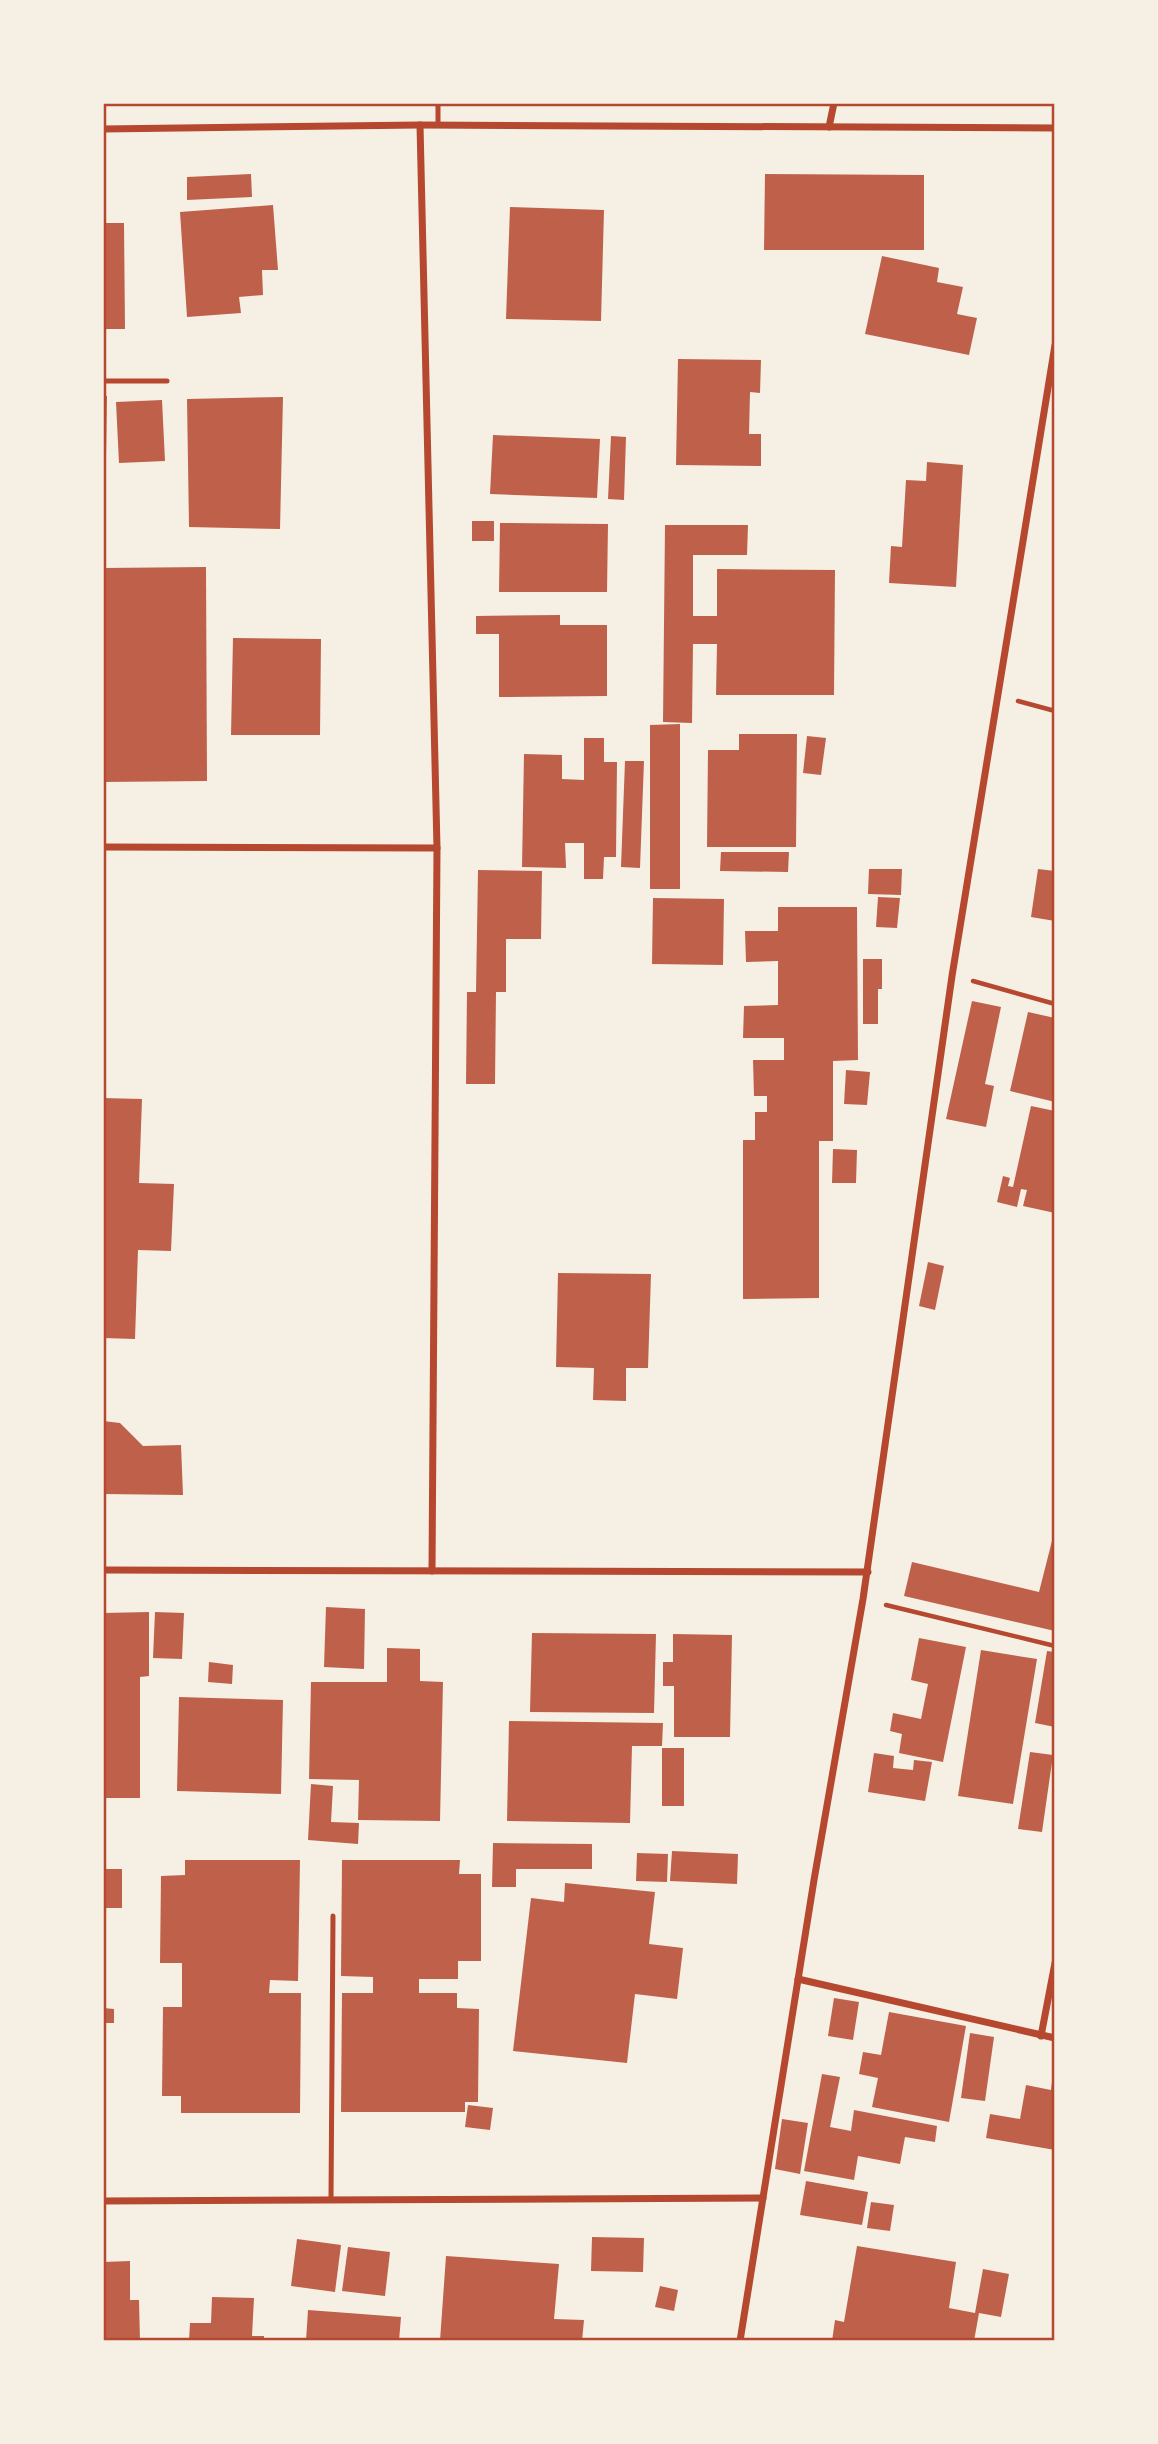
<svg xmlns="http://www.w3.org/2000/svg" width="1158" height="2444" font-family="'Noto Sans',sans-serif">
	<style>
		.building { fill: #bf614a }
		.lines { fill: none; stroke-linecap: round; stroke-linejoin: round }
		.path { stroke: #b5482f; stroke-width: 4.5 }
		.service { stroke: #b5482f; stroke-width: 5 }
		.minor { stroke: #b5482f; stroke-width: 7 }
		.neatline { fill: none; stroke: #b5482f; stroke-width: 2.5 }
	</style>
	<rect width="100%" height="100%" fill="#f6efe4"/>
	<g class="building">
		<polygon points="251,174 252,197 187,200 187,177"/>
		<polygon points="765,174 924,175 924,250 764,250"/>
		<polygon points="273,205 278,270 262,270 263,295 239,297 241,313 187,317 180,212"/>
		<polygon points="510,207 604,210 601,321 506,319"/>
		<polygon points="103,223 124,223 125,329 103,329"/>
		<polygon points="882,256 939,268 937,282 963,287 957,314 977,318 969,355 865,334"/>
		<polygon points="678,359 761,360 760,393 750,392 749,434 761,434 761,466 676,465"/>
		<polygon points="103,396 107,396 106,455 103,455"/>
		<polygon points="283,397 280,529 189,527 187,399"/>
		<polygon points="162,400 165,461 119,463 116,402"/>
		<polygon points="493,435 600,439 597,498 490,494"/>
		<polygon points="611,436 626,437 624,500 608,499"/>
		<polygon points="927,462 963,465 956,587 889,583 891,546 902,547 906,480 926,481"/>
		<rect x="472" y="521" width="22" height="20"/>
		<polygon points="500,523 608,524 607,592 499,592"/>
		<polygon points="665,525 748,525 747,555 693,555 693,616 717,616 717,569 835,570 834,695 716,695 717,644 693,644 692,723 663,722"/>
		<polygon points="206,567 207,781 103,782 103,568"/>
		<polygon points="560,615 560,625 607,625 607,696 499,697 499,634 476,634 476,616"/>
		<polygon points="233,638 321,639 320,735 231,735"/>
		<polygon points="680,724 680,889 650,889 650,725"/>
		<polygon points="739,734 797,734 796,847 707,847 708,750 739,750"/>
		<polygon points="807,736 826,738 821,775 803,773"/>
		<polygon points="584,738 604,738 604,762 617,762 616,857 604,857 603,879 584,879 584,843 565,843 566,868 522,867 524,754 562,755 562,779 584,780"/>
		<polygon points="625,761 644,761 640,868 621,867"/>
		<polygon points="721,852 789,852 788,872 720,871"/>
		<polygon points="869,869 902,869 901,895 868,894"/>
		<polygon points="1038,869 1055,871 1055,921 1031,917"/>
		<polygon points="478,870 542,871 541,939 506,939 506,992 496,992 495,1084 466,1084 467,992 476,992"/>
		<polygon points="878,897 900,898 897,928 876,927"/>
		<polygon points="653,898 724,899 723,965 652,964"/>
		<polygon points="778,907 857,907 858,1060 833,1061 833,1141 819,1141 819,1298 743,1299 743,1140 755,1140 755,1112 767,1112 767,1096 754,1096 753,1060 784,1060 784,1038 743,1038 744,1006 778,1005 778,961 746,962 745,931 778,931"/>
		<polygon points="863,959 882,959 882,989 878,989 878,1024 863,1024"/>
		<polygon points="972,1001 1001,1007 985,1084 994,1086 986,1127 946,1119"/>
		<polygon points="1028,1012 1055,1018 1055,1102 1010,1091"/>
		<polygon points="846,1070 870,1072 867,1105 844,1104"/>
		<polygon points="103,1098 142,1099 139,1183 174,1184 171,1251 138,1250 135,1339 103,1338"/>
		<polygon points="1031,1106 1055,1111 1055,1213 1023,1206 1027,1190 1021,1189 1017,1207 997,1202 1003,1176 1010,1178 1008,1186 1013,1187"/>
		<polygon points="833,1149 857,1150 856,1183 832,1183"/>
		<polygon points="928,1262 944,1266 935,1310 919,1306"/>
		<polygon points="558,1273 651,1274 648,1368 626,1368 626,1401 593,1400 594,1368 556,1367"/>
		<polygon points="103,1421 120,1423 143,1446 181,1445 183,1495 103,1494"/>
		<polygon points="1054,1533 1055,1631 904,1596 912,1562 1039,1592"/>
		<polygon points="326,1607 365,1609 364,1669 324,1667"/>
		<polygon points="149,1612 149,1676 140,1677 140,1798 103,1798 103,1613"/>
		<polygon points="155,1612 184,1613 182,1659 153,1658"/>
		<polygon points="532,1633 656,1634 654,1713 530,1712"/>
		<polygon points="673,1634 732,1635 730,1737 674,1737 674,1686 663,1686 663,1662 673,1662"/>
		<polygon points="919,1638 966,1647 943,1762 899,1753 902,1734 890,1731 893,1713 921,1719 928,1684 911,1680"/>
		<polygon points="387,1648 420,1649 420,1681 443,1682 440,1821 358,1820 359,1780 309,1779 311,1682 387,1682"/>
		<polygon points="981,1650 1037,1659 1013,1804 958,1796"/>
		<polygon points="1047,1651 1055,1652 1055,1727 1035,1723"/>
		<polygon points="209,1662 233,1665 232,1684 208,1682"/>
		<polygon points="179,1697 283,1700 281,1794 177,1791"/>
		<polygon points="509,1721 663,1723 662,1746 632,1746 630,1823 507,1821"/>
		<rect x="662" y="1748" width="22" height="58"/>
		<polygon points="1030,1752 1053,1755 1042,1832 1018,1829"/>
		<polygon points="874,1753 894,1756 893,1768 913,1770 914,1760 932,1762 925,1801 868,1792"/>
		<polygon points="311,1784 333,1786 331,1822 359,1823 358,1844 308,1840"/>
		<polygon points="493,1843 592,1844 592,1869 516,1869 516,1887 492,1887"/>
		<polygon points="672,1851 738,1854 737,1884 670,1881"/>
		<polygon points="637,1853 668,1854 667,1882 636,1881"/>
		<polygon points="185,1860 300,1860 298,1981 270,1980 269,1993 301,1993 300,2113 181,2113 181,2096 162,2096 163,2007 182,2007 182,1963 160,1963 161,1876 185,1875"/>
		<polygon points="342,1860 460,1860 459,1874 481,1874 481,1961 458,1961 458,1979 419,1979 419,1993 457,1993 457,2008 479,2009 478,2102 465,2102 465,2112 341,2112 342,1993 373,1993 373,1977 341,1976"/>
		<rect x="103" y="1869" width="19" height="39"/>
		<polygon points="565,1883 655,1892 649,1944 683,1948 677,1999 635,1994 627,2063 513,2051 531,1898 564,1902"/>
		<polygon points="834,1998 859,2002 853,2040 828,2036"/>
		<polygon points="103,2008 114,2009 114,2023 103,2023"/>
		<polygon points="889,2012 966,2026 949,2122 872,2107 878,2078 859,2074 863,2052 881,2055"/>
		<polygon points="970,2033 994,2037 985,2101 961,2098"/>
		<polygon points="822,2074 840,2077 830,2127 851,2131 854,2110 937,2126 935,2142 905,2137 900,2164 858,2156 854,2180 804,2171"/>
		<polygon points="1053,2074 1055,2150 986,2138 990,2114 1020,2119 1026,2085 1051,2090"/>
		<polygon points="468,2105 493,2108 490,2130 465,2127"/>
		<polygon points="782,2119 808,2123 800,2174 775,2169"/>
		<polygon points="806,2181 868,2192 862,2225 800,2215"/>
		<polygon points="871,2202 894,2205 890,2231 867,2228"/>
		<polygon points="592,2237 644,2238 643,2272 591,2271"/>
		<polygon points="297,2239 341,2245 335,2292 291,2286"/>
		<polygon points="857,2246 956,2262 949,2308 975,2313 983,2269 1009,2274 1001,2317 979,2313 974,2341 832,2341 835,2320 844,2322"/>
		<polygon points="348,2247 390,2252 385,2296 342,2291"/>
		<polygon points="446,2256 559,2264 554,2319 584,2320 582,2341 440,2341"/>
		<polygon points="130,2261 130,2300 139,2300 140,2341 103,2341 103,2262"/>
		<polygon points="660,2286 678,2290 674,2311 655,2307"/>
		<polygon points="212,2297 254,2298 252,2336 264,2336 264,2341 189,2341 190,2323 211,2323"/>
		<polygon points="308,2310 401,2317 399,2341 306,2341"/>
	</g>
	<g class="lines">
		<g class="path">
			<polyline points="1018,701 1055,711"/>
			<polyline points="973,981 1055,1004"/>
			<polyline points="886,1605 1055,1646"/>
		</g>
		<g class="service">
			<polyline points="438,103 438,125"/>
			<polyline points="103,381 167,381"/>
			<polyline points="331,2200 333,1916"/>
		</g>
		<g class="minor">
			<polyline points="420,125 437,848 432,1571"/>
			<polyline points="829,127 834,103"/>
			<polyline points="103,129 420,125 1055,128"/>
			<polyline points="103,847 437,848"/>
			<polyline points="103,1570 868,1572"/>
			<polyline points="798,1979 1055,2038"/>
			<polyline points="1041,2036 1055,1963"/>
			<polyline points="103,2201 763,2198"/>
			<polyline points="740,2341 814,1880 863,1599 952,976 1055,345"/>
		</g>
	</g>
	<rect width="1158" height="2444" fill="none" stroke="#f6efe4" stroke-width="210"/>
	<rect x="105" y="105" width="948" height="2234" class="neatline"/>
</svg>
